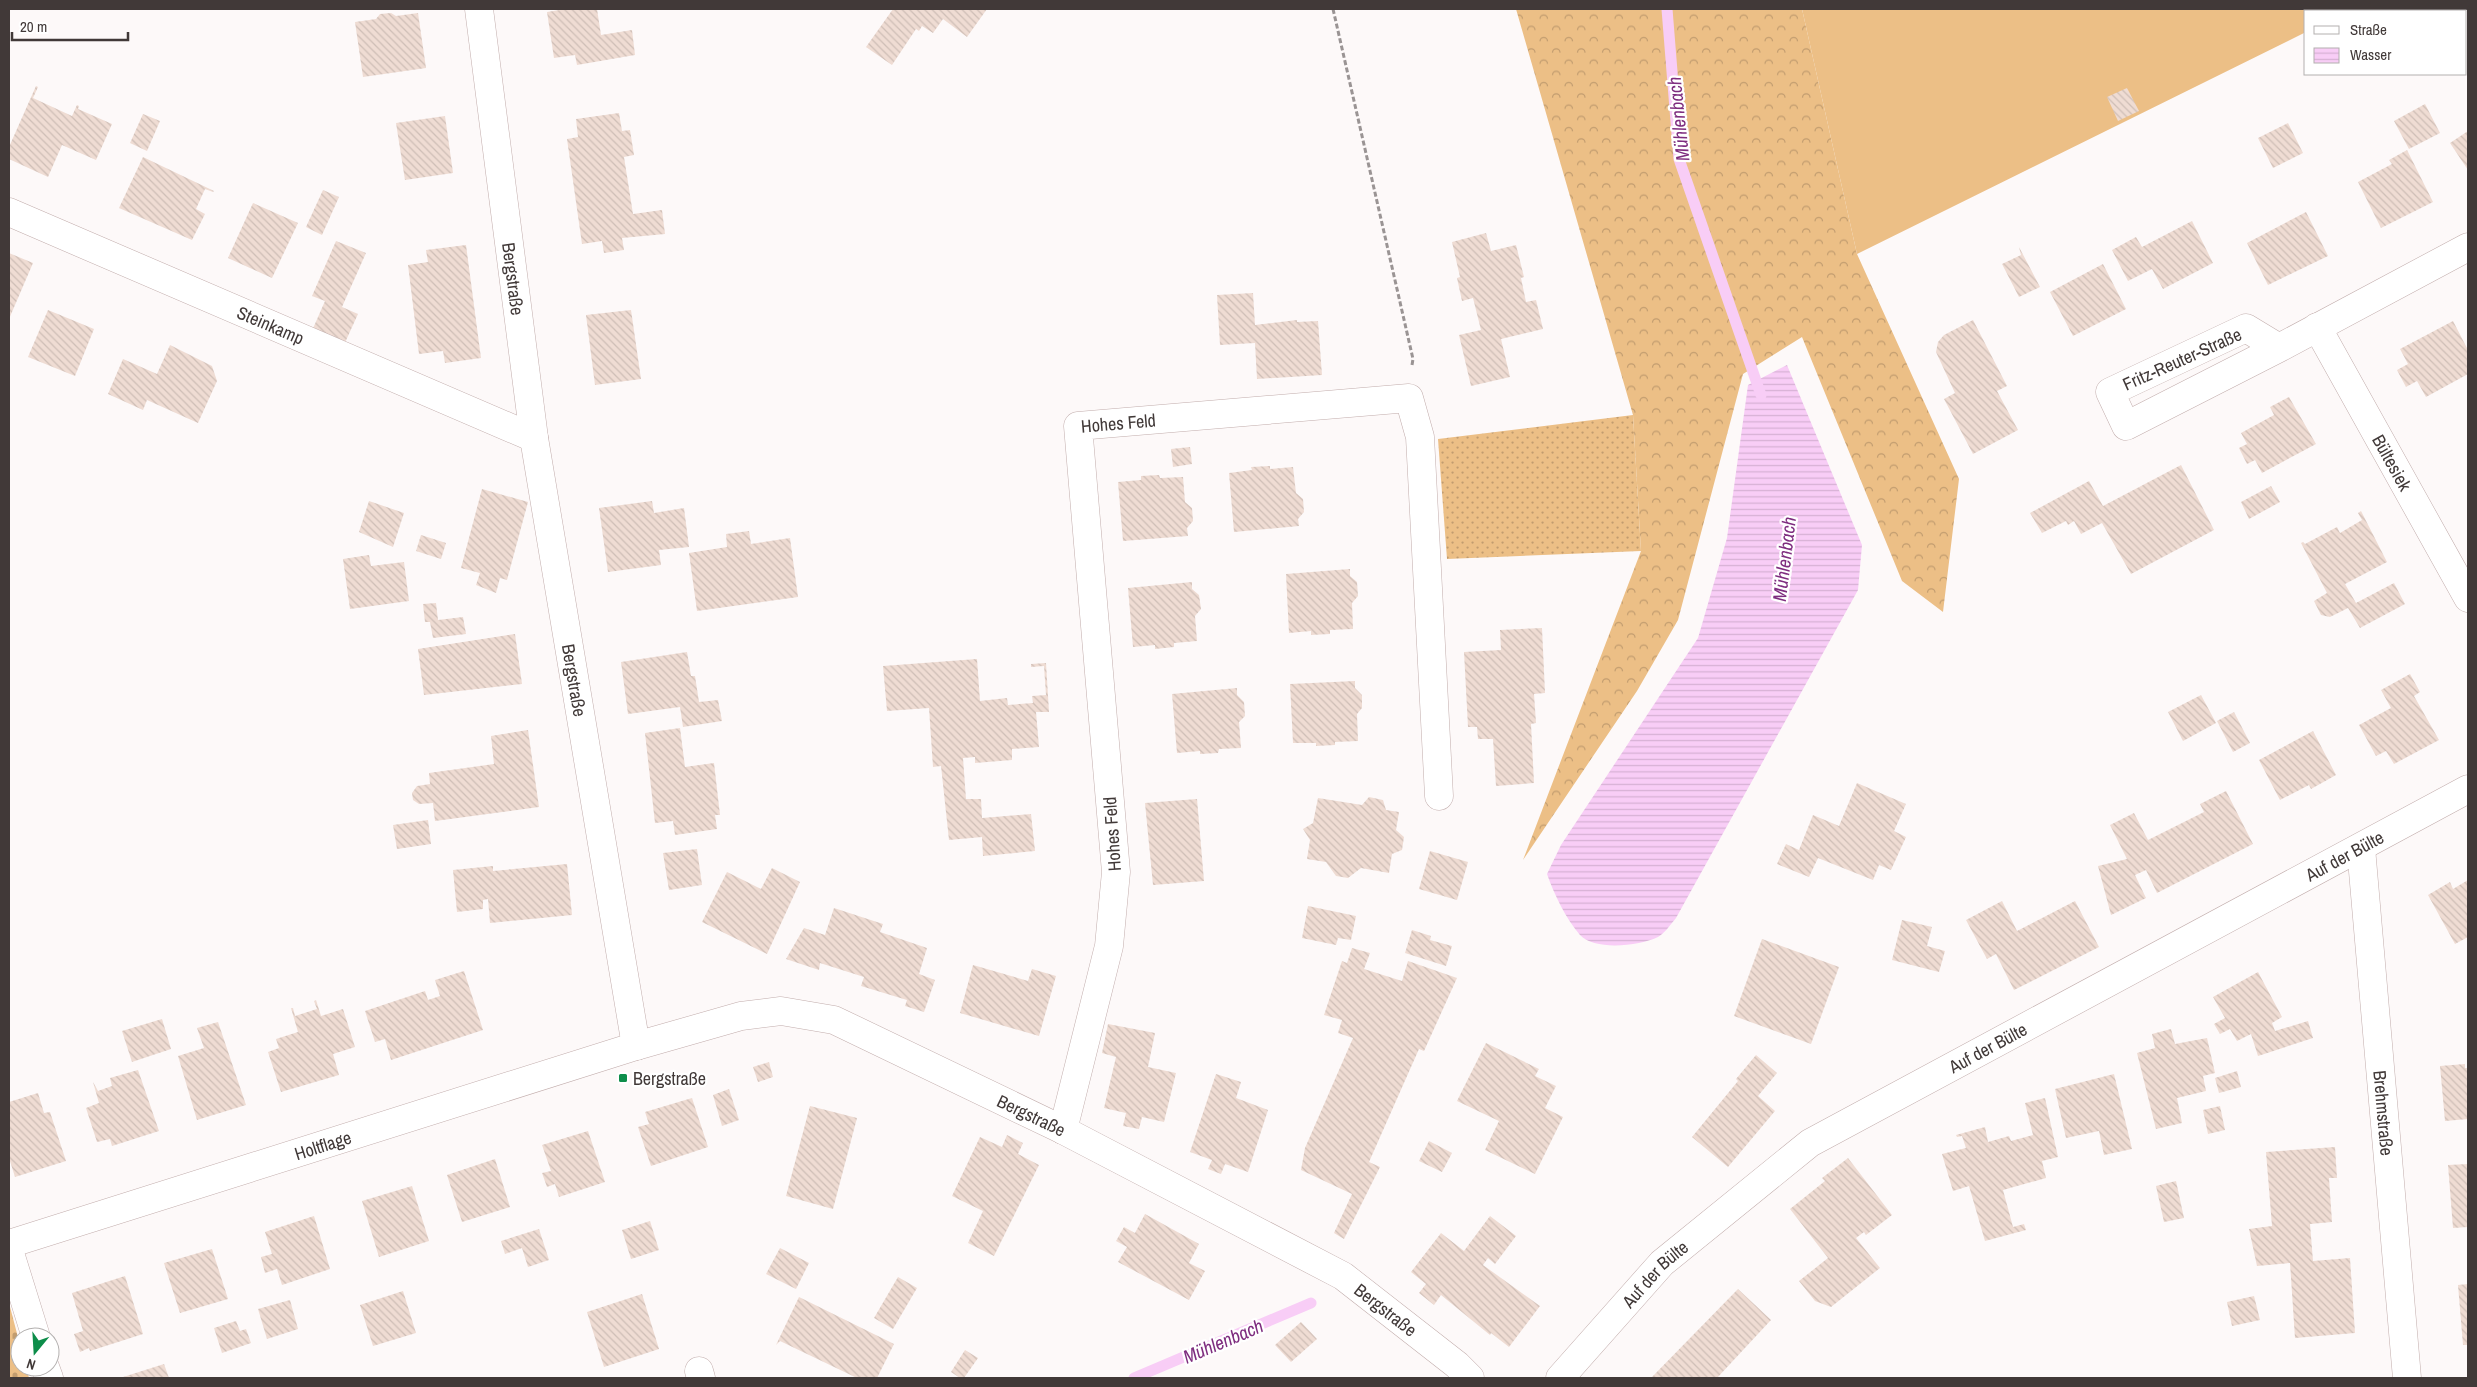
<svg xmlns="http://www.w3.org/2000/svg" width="2477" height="1387" font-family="'Archivo Narrow',sans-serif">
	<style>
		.grass { fill: url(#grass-dots) }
		.forest { fill: url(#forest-crowns) }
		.cemetery { fill: url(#cemetery-stones) }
		.garden { fill: #ecbf86 }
		.water { fill: url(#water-rules) }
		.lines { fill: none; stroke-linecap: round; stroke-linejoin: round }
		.stream { stroke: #f8cdf6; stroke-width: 11 }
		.building { fill: url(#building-back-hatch) }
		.minor-casing { stroke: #c2adac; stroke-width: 29 }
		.path { stroke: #9a9494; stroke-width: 3; stroke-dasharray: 5 2.5; stroke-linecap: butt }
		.minor { stroke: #fff; stroke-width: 28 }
		.poi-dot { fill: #0d8d4a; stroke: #fff; stroke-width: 2 }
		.labels { text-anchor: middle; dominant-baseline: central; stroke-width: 4.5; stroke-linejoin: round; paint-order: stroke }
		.street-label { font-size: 18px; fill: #413938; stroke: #fff }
		.poi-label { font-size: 18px; fill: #413938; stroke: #fff; text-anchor: start }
		.water-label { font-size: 19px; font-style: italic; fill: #7e2d7f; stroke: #fff }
	</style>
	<defs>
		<pattern id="grass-dots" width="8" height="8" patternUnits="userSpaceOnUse" patternTransform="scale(1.25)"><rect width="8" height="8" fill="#ecbf86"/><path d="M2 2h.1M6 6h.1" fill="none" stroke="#c19c6f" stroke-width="1.8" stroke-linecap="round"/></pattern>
		<pattern id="forest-crowns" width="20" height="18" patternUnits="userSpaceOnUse" patternTransform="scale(1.25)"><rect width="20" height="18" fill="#ecbf86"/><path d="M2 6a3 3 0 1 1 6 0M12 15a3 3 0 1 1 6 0" fill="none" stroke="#c19c6f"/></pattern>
		<pattern id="cemetery-stones" width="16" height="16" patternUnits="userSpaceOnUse" patternTransform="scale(1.25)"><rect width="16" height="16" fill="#ecbf86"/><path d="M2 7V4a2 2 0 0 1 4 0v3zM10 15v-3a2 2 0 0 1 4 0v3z" fill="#c19c6f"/></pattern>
		<pattern id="water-rules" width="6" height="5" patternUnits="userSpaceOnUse" patternTransform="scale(1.25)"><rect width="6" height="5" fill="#f8cdf6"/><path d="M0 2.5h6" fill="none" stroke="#d6b1d4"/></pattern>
		<pattern id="building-back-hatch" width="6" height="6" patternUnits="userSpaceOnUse" patternTransform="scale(1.25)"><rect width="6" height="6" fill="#efdcd3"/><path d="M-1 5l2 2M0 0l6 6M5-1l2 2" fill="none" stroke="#cebeb6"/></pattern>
	</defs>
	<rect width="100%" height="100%" fill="#fdf9f9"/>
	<polygon class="grass" points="1633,415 1641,551 1447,559 1438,439"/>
	<polygon class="forest" points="1516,9 1802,9 1857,254 1959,479 1943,612 1902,581 1802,337 1743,374 1678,620 1637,691 1523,860 1641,551 1633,415"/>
	<polygon class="cemetery" points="9,1303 20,1345 20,1367 26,1367 29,1378 9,1378"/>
	<polygon class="garden" points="1802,9 2352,9 2347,11 2306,11 2306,32 1857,254"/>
	<path class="water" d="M1787 365 1862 545 1858 590 1676 918C1671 924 1664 934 1658 937 1640 946 1594 951 1580 935 1566 919 1554 894 1547 874L1561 845 1698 638 1727 538 1748 385Z"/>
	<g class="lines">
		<g class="stream">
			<polyline points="1667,9 1679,159 1761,395"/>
			<polyline points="1134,1378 1311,1303"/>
		</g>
	</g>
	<g class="building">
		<polygon points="566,9 597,9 601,35 632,30 635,55 577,65 575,55 554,58 547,12"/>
		<polygon points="893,9 987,9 967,37 943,19 933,33 922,26 919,31 916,29 892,65 866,47"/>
		<polygon points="391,13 396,16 418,13 426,68 363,77 355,22 376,19 380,14"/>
		<polygon points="36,86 38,87 33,98 72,116 77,105 79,106 78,109 112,124 96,160 62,145 48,177 9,159 9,147"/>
		<polygon points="2127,88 2139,111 2118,121 2107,97"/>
		<polygon points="2425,104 2440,133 2409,149 2394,121"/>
		<polygon points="619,113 622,131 630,130 634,155 624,157 633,214 662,210 665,234 622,238 624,250 604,253 602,241 582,244 567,139 578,137 576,119"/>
		<polygon points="143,114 160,121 147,151 130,143"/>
		<polygon points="445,116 453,173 405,180 396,123"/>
		<polygon points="2288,123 2303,153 2273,168 2258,138"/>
		<polygon points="2468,131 2468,170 2450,143"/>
		<polygon points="2407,150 2433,202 2381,228 2358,182 2392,164 2389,160"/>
		<polygon points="143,157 214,191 213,192 205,189 196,209 205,214 192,240 119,208"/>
		<polygon points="323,190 339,197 322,235 306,227"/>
		<polygon points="253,203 298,223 272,278 228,258"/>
		<polygon points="2306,212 2328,256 2268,285 2247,243"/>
		<polygon points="2192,221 2213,263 2163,289 2152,269 2128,281 2112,250 2136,237 2142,247"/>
		<polygon points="1486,233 1491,251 1516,245 1524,277 1521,278 1526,302 1536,300 1543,329 1501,339 1510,377 1471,386 1459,335 1481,330 1473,298 1462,301 1457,278 1460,277 1452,242"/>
		<polygon points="336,241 366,253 342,307 358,314 343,347 311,333 325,301 312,296"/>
		<polygon points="466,245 481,358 445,363 443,351 419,354 408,265 428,262 426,250"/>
		<polygon points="2019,247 2040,287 2019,297 2002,264 2021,255"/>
		<polygon points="9,253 33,263 9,319"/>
		<polygon points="2103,264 2126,309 2073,336 2050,292"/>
		<polygon points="1253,293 1255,325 1297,320 1297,322 1318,321 1322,375 1257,379 1255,343 1220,345 1217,295"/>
		<polygon points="48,310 94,329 75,376 28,357"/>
		<polygon points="631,310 641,379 595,385 586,315"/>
		<polygon points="1973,320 2007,386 1997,391 2018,430 1973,454 1944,399 1955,393 1936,352 1938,342 1944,335"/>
		<polygon points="2453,321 2468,350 2468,374 2426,397 2417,381 2406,387 2397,370 2408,364 2400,349"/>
		<polygon points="170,345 212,366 217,381 198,423 147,400 143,410 108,394 123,359 157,374"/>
		<polygon points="2289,397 2316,444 2262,473 2255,460 2247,464 2239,448 2247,444 2241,433 2274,415 2270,407"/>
		<polygon points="1190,447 1192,464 1173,467 1171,449"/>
		<polygon points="2181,465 2214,530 2131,574 2102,523 2081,534 2074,521 2068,525 2066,521 2042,533 2030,513 2089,481 2103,506"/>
		<polygon points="1270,466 1270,469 1293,467 1296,493 1303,499 1304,512 1298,519 1299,526 1234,532 1229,473 1252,470 1251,467"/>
		<polygon points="1159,475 1160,478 1183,477 1185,502 1192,508 1193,521 1187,528 1188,536 1123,541 1118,482 1141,480 1141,476"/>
		<polygon points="2271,486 2280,502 2249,519 2241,502"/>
		<polygon points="482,489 528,502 507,580 500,578 496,593 476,585 480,573 461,568"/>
		<polygon points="369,501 404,513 393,547 359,532"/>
		<polygon points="652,501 654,513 684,508 689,547 659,550 661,565 608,572 599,508"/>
		<polygon points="2361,511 2387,562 2345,584 2356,603 2394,583 2405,604 2360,628 2348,608 2330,617 2321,615 2314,601 2327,593 2301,543 2303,542 2305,544 2337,527 2340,533 2362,520 2358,513"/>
		<polygon points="749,531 751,544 790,538 798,597 697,611 689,553 727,547 726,534"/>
		<polygon points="421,535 446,543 441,559 416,551"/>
		<polygon points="369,555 371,566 404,562 409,601 350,609 343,559"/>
		<polygon points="1350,569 1350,576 1357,582 1358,596 1352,603 1353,629 1330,630 1330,634 1311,635 1311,631 1289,633 1286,574"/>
		<polygon points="1192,582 1192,589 1199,595 1201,609 1195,616 1197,641 1174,643 1174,647 1155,649 1155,645 1133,647 1128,588"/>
		<polygon points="436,603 438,620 463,617 466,634 433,638 430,622 425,622 423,604"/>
		<polygon points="1542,628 1545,693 1534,694 1536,723 1531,724 1534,783 1496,786 1493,739 1478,739 1477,727 1468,727 1464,652 1501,650 1500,630"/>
		<polygon points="515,634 522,684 424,695 418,649"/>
		<polygon points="687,652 691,676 695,676 699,702 718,700 722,721 683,727 680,707 628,714 621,662"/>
		<polygon points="977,659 980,701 1007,698 1008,705 1033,703 1032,696 1046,695 1044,666 1031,667 1031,664 1046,663 1049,712 1036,712 1039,747 1012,749 1012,760 975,763 975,757 963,758 966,799 981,799 982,818 1031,814 1035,851 983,856 982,837 949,840 941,766 933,767 929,708 887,711 883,666"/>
		<polygon points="2410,674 2420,692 2414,696 2439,740 2394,764 2386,751 2376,756 2359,725 2391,708 2381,690"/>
		<polygon points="1355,681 1355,688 1362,695 1362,708 1357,714 1358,741 1335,742 1335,745 1316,746 1316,743 1293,743 1290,684"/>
		<polygon points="1237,688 1237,695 1244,702 1245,716 1239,722 1241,748 1219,749 1218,753 1200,754 1200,751 1177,753 1172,694"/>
		<polygon points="2201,695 2216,723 2183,741 2168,712"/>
		<polygon points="2234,712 2250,743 2233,752 2217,721"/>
		<polygon points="680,728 685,767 714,763 720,815 715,815 717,829 675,835 673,821 655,823 645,733"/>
		<polygon points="528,730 539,807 435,821 433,803 419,804 413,800 412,793 417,786 430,784 429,773 494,764 491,736"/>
		<polygon points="2313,731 2336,775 2311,789 2309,785 2280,800 2259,760"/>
		<polygon points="1857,783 1906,804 1894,831 1906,837 1891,870 1879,865 1873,880 1818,858 1809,877 1777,864 1786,844 1799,850 1813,815 1839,826"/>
		<polygon points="2226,791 2253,844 2157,893 2146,870 2135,875 2146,898 2111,915 2098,866 2127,859 2110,825 2134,813 2148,840 2204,812 2200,804"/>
		<polygon points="1369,797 1383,800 1386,810 1399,812 1396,830 1404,837 1402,850 1392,854 1389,873 1361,868 1348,878 1336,876 1326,862 1307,859 1310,840 1303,829 1313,823 1318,798 1362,805"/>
		<polygon points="1197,799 1204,881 1153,885 1145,803"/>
		<polygon points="428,820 431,844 397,849 393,825"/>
		<polygon points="697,849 702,885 669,890 663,853"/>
		<polygon points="1430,851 1468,862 1457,900 1419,889"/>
		<polygon points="567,864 572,915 490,923 488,899 483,900 483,909 457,912 453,870 493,866 493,871"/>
		<polygon points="772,868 800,882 767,954 702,922 727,872 761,889"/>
		<polygon points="2468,880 2468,937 2455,944 2428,895 2450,882 2453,889"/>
		<polygon points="2002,901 2017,931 2075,901 2099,947 2014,990 1996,954 1987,959 1966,920"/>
		<polygon points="1308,906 1356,916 1351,940 1338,938 1336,945 1302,938"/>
		<polygon points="834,908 883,924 880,932 927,948 919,974 935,980 924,1012 905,1006 907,1000 861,986 864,977 820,963 819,970 786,959 804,928 825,935"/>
		<polygon points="1902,920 1932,927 1927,946 1945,951 1939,972 1892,960"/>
		<polygon points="1412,930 1431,936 1430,940 1452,946 1446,966 1405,953"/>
		<polygon points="1762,939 1839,967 1811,1044 1734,1016"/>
		<polygon points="1352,948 1370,953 1364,969 1402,981 1408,961 1457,978 1424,1051 1419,1049 1369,1162 1380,1167 1344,1239 1334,1233 1352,1194 1301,1170 1305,1148 1353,1038 1338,1033 1342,1020 1324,1015 1342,961 1347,963"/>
		<polygon points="973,965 1028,981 1032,969 1056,976 1039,1036 960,1013"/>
		<polygon points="464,971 483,1030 391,1060 385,1039 375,1042 365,1011 425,991 428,1000 440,996 435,980"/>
		<polygon points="2258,972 2282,1017 2272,1023 2275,1031 2308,1021 2313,1038 2258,1056 2251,1034 2237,1041 2230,1029 2220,1034 2214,1024 2225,1018 2213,997"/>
		<polygon points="316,1000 321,1016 343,1009 355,1047 333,1054 339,1075 281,1092 268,1052 279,1048 276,1039 298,1032 291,1008 293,1008 295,1016 317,1009 314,1001"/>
		<polygon points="162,1019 171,1049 132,1062 122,1031"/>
		<polygon points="218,1022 246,1105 197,1120 178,1056 204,1048 197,1028"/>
		<polygon points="1108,1024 1155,1033 1148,1067 1176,1073 1164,1122 1142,1117 1139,1129 1123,1126 1126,1113 1104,1108 1116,1057 1102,1053"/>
		<polygon points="2171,1029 2175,1044 2207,1038 2215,1073 2203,1076 2206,1091 2177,1098 2182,1123 2156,1129 2137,1053 2155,1048 2152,1034"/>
		<polygon points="1486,1043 1539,1069 1535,1076 1556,1086 1545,1108 1563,1117 1535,1174 1485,1150 1499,1121 1457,1101"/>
		<polygon points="1756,1055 1777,1073 1758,1096 1775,1111 1728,1167 1692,1137 1738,1081 1736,1079"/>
		<polygon points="769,1062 773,1077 758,1082 753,1067"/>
		<polygon points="2465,1064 2465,1068 2468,1068 2468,1119 2445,1121 2440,1066"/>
		<polygon points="138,1070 159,1131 112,1146 110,1139 97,1142 86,1108 99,1103 93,1082 98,1091 112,1086 110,1078"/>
		<polygon points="2237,1071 2241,1087 2219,1093 2215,1078"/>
		<polygon points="1216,1074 1241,1082 1236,1098 1268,1110 1248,1172 1225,1164 1221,1174 1208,1169 1212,1160 1190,1152"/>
		<polygon points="2114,1074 2132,1149 2104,1155 2099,1131 2066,1138 2055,1089"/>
		<polygon points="729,1089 739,1120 722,1126 713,1095"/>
		<polygon points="38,1093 44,1113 50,1112 66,1161 15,1177 9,1158 9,1102"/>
		<polygon points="692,1098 708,1147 651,1166 638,1127 649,1124 645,1112"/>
		<polygon points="2045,1098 2058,1157 2042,1161 2046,1178 2003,1190 2013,1227 2024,1224 2026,1230 1985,1241 1969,1186 1953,1191 1942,1154 1966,1148 1962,1136 1957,1137 1956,1135 1985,1127 1988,1142 2009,1136 2011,1141 2033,1135 2025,1103"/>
		<polygon points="810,1106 857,1118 833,1209 786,1196"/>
		<polygon points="2220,1106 2225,1130 2208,1134 2203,1110"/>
		<polygon points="588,1131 605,1182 559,1197 555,1184 547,1187 542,1173 551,1171 542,1145"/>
		<polygon points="1007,1135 1023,1143 1018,1154 1039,1165 994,1256 968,1243 983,1211 952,1196 980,1137 1002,1147"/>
		<polygon points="1429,1141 1452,1153 1442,1172 1419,1161"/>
		<polygon points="2335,1147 2337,1178 2329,1178 2332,1222 2310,1224 2313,1261 2350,1258 2355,1333 2295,1338 2290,1263 2257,1266 2249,1229 2272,1226 2266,1152"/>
		<polygon points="1848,1158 1892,1215 1866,1235 1864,1232 1856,1238 1880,1268 1831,1307 1815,1301 1799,1281 1828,1258 1790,1209 1825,1181 1822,1178"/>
		<polygon points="495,1159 510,1207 462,1222 447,1175"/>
		<polygon points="2468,1164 2468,1227 2453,1228 2448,1165"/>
		<polygon points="2176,1181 2184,1218 2164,1222 2156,1186"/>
		<polygon points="412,1186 429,1241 379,1257 362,1201"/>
		<polygon points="1145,1214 1199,1244 1189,1263 1205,1271 1189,1300 1118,1262 1127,1247 1116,1241 1124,1227 1135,1233"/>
		<polygon points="314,1216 330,1269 282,1285 277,1269 265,1273 261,1257 272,1254 265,1232"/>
		<polygon points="1490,1216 1516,1236 1495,1264 1488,1258 1483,1265 1540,1306 1509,1347 1491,1333 1490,1335 1441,1295 1434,1305 1419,1293 1426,1284 1411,1272 1441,1233 1464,1251"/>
		<polygon points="650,1221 659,1250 631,1259 622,1230"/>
		<polygon points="539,1229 549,1260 528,1267 522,1248 505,1254 501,1241"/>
		<polygon points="780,1248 809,1263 796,1289 766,1274"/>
		<polygon points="212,1249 228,1299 180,1313 164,1263"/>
		<polygon points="125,1276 143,1334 90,1351 89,1348 80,1352 74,1334 83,1331 72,1293"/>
		<polygon points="898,1277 917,1288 893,1329 874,1318"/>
		<polygon points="2468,1284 2468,1345 2463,1345 2458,1285"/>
		<polygon points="1738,1289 1771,1320 1717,1378 1651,1378"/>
		<polygon points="403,1291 416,1333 373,1346 360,1305"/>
		<polygon points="642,1294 659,1349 604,1367 587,1312"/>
		<polygon points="2254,1296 2260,1320 2232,1326 2227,1302"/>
		<polygon points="799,1297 894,1344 877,1378 857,1378 780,1341 776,1345"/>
		<polygon points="290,1300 298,1329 267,1339 258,1309"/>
		<polygon points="236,1321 240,1331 246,1329 251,1343 222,1353 214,1328"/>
		<polygon points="1301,1322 1317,1339 1291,1362 1275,1345"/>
		<polygon points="965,1350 978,1358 964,1378 960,1378 951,1372"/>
		<polygon points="164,1364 169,1378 120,1378"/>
	</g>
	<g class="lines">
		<g class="minor-casing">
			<g id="minor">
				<path id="s1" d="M479 9 534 438 636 1046"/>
				<path id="s2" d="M9 212 534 438"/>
				<path id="s3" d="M2317 327 2468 598"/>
				<polyline points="2279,348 2246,328 2110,392 2126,426 2279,348 2468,247"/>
				<path id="s4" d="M2361 848 2407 1378"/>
				<path id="s5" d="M1063 1130 1109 946 1116 872 1078 426 1409 398 1420 437 1439 796"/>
				<path id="s6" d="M9 1244 636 1046 741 1016 781 1011 834 1020 1063 1130 1343 1276 1457 1365 1470 1378"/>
				<polyline points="9,1250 36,1337"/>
				<polyline points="45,1367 49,1378"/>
				<polyline points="699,1371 701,1378"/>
				<path id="s7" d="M1560 1378 1662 1263 1810 1143 2468 789"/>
			</g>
		</g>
		<polyline class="path" points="1333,9 1413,359 1412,365"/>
		<use href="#minor" class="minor"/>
	</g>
	<rect class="poi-dot" x="618" y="1073" width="10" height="10" rx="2.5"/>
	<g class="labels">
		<g class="street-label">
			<text stroke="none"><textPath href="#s1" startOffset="272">Bergstraße</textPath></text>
			<text stroke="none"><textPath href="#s2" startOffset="285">Steinkamp</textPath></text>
			<text transform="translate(2182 359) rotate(-24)">Fritz-Reuter-Straße</text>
			<text stroke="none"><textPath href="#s5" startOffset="752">Hohes Feld</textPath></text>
			<text stroke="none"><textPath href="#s3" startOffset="155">Bültesiek</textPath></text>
			<text stroke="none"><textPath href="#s1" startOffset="678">Bergstraße</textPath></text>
			<text transform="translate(1112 834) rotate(-94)">Hohes Feld</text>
			<text stroke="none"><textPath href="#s7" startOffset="951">Auf der Bülte</textPath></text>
			<text stroke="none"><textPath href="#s7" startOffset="546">Auf der Bülte</textPath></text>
			<text stroke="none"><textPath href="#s4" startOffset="266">Brehmstraße</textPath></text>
			<text stroke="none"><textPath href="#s6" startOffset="1080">Bergstraße</textPath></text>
			<text stroke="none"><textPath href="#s6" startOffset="329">Holtflage</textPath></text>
			<text stroke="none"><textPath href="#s7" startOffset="141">Auf der Bülte</textPath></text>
			<text stroke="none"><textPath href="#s6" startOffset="1485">Bergstraße</textPath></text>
		</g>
		<g class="poi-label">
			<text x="633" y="1078">Bergstraße</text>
		</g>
		<g class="water-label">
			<text transform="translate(1678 119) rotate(-96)">Mühlenbach</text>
			<text transform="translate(1784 559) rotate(-83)">Mühlenbach</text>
			<text transform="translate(1223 1341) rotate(-23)">Mühlenbach</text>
		</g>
	</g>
	<rect width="2477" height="1387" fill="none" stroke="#413938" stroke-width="20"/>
	<rect x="2304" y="10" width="162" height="65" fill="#ffffff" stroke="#b3b0af"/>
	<rect x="2314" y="26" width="25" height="8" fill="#ffffff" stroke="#b3b0af"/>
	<text x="2350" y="35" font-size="15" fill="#413938">Straße</text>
	<rect x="2314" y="48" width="25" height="15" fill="url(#water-rules)" stroke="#b3b0af"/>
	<text x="2350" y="60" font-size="15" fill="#413938">Wasser</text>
	<g transform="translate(35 1352) rotate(198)"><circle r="24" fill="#ffffff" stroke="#b3b0af"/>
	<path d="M0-4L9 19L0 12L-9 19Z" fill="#0d8d4a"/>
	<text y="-8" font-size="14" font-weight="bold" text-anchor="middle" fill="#413938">N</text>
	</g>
	<path d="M12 32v8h116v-8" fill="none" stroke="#413938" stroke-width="2.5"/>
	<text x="20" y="32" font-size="15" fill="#413938" stroke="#ffffff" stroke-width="4" paint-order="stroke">20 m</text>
</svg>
